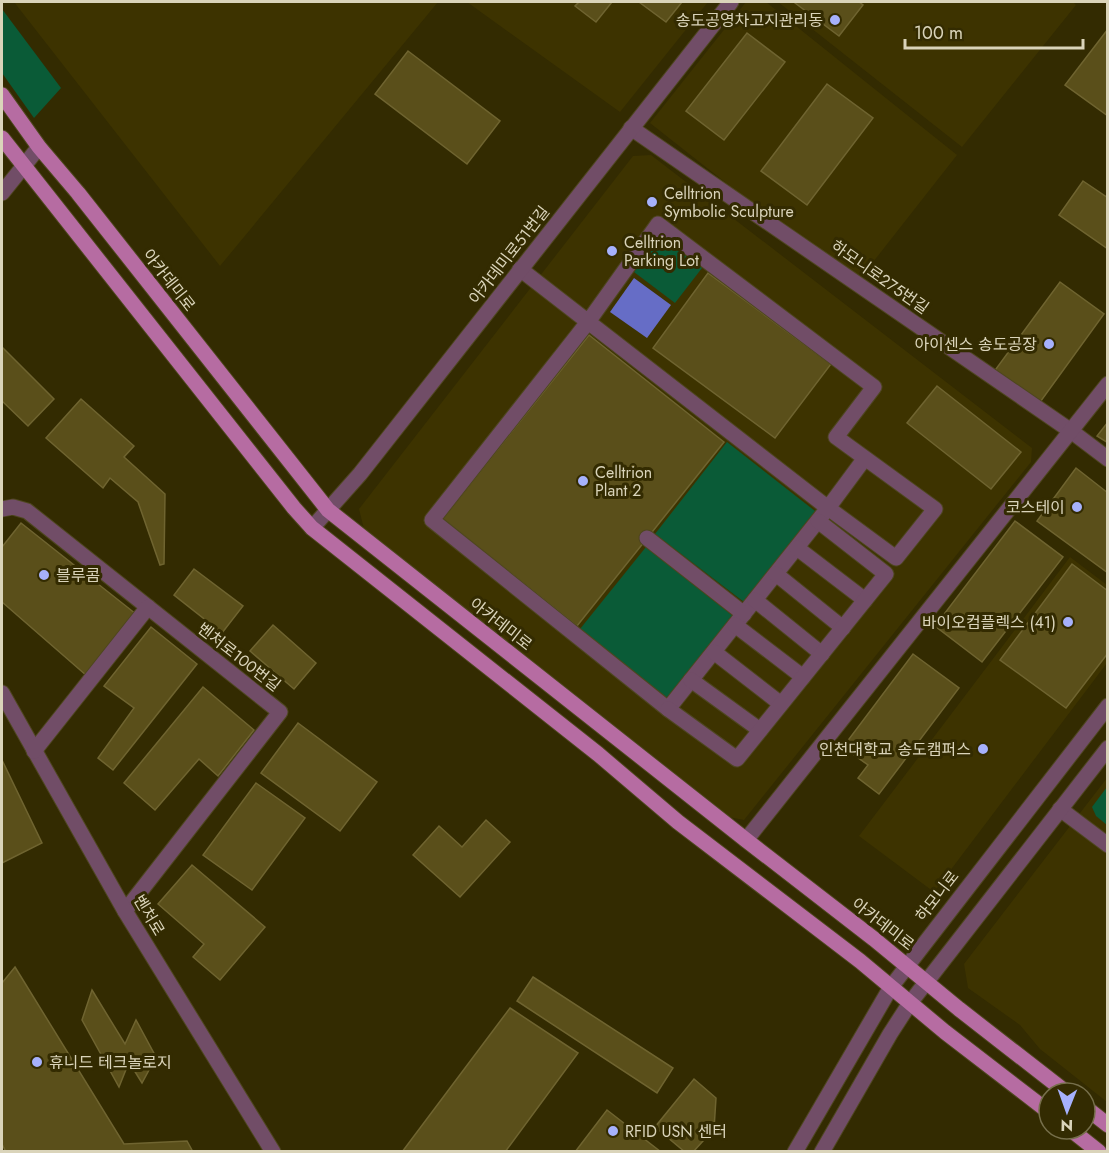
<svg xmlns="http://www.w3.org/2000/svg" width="1109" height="1153" font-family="Jost,'Noto Sans KR',sans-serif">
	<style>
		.built { fill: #3d3300 }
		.green { fill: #0a5b37 }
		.water { fill: #666dc6 }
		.building { fill: #5a4f1a; stroke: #6f6430; stroke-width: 1.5 }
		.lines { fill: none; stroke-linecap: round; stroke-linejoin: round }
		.minor-casing { stroke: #4e461f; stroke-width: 17 }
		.major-casing { stroke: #4e461f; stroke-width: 17 }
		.minor { stroke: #714d67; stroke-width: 15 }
		.major { stroke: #b66ca2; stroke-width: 15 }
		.poi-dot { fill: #a6b1fc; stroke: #332b01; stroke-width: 2 }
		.labels { text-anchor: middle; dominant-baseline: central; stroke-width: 6; stroke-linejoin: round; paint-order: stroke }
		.poi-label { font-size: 16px; fill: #dad4ba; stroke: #332b01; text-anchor: start }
		.street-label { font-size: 16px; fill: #dad4ba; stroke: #332b01 }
	</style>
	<rect width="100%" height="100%" fill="#332b01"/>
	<g class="built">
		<polygon points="14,2 438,2 220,266"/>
		<polygon points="467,2 708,2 620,112"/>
		<polygon points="746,2 766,2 957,155 855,285 650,123"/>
		<polygon points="778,2 1073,2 1076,5 962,147"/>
		<polygon points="651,155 1032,448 1031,462 744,820 719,815 366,537 359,509 633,156"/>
		<polygon points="1070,557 1107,585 1107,663 934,892 859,836"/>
		<polygon points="1107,778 1107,1102 1040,1049 1020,1025 968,988 964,964"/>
	</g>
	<g class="green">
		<polygon points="2,9 61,88 34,118 2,73"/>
		<polygon points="661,238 702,268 675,303 634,272"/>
		<polygon points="727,442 815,511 744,602 655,534"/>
		<polygon points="646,547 733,616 667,698 580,629"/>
		<polygon points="1107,787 1107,825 1096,816 1092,807"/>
	</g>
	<polygon class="water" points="634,278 671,305 647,338 610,312"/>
	<g class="building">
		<polygon points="579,2 612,2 596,22 575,6"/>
		<polygon points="639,2 682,2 666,22"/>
		<polygon points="796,2 859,2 863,5 839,36 795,3"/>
		<polygon points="1108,29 1108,116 1065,85"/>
		<polygon points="747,33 785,62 724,140 686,111"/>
		<polygon points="408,51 500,121 467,164 375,94"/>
		<polygon points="827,84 873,118 807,205 761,171"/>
		<polygon points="1083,181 1108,198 1108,249 1059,215"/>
		<polygon points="708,273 831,364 775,438 653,348"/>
		<polygon points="1060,282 1104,314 1038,405 993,373"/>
		<polygon points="589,335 724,442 577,626 442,519"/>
		<polygon points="2,347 54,399 28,426 2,401"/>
		<polygon points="937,386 1021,452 991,489 907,423"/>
		<polygon points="81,399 134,446 124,457 165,494 164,564 160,565 138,502 110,478 103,488 46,438"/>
		<polygon points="1108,422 1108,443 1097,436"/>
		<polygon points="1076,468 1108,493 1108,573 1037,521"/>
		<polygon points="1015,521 1063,557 982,662 935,626"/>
		<polygon points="21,523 136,614 87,676 2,602 2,547"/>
		<polygon points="1072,564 1108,591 1108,653 1066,708 1000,660"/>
		<polygon points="194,569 243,606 222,633 174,595"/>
		<polygon points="273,625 316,663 294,689 250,651"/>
		<polygon points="151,627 197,664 113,770 98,758 134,708 104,686"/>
		<polygon points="913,654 959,688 879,794 858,778 868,765 843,747"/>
		<polygon points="203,687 254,730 218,776 199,759 155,810 124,783"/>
		<polygon points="298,723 377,782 340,831 261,773"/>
		<polygon points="2,760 42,843 2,863"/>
		<polygon points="256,783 305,818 252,890 203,855"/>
		<polygon points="486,820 510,842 460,897 413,855 439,826 462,847"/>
		<polygon points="192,865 265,927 220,980 193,957 204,944 158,904"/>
		<polygon points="15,967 124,1144 187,1141 193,1152 6,1152 2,1144 2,983"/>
		<polygon points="533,977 673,1068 657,1093 517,1001"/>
		<polygon points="92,990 125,1044 136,1020 156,1057 142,1083 129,1062 119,1087 82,1020"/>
		<polygon points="510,1008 578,1053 505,1152 402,1152"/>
		<polygon points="694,1079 716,1098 714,1129 693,1152 685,1152 655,1127"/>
		<polygon points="607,1110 661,1152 575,1152"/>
	</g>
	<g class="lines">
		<g class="minor-casing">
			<g id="minor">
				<polyline points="631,128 1071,431 1108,459"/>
				<polyline points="2,193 39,147"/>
				<polyline points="520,269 828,508 668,709 432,520 588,322 658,224 874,387 836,437 935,509 896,558 828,508 865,458"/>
				<polyline points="2,509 13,507 27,511 280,712 125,911"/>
				<polyline points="312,528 360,474 731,2"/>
				<polyline points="647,538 744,614"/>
				<polyline points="797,548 865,600"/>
				<polyline points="776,574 843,628"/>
				<polyline points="755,600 822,654"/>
				<polyline points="735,625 803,677"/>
				<polyline points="714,652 781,704"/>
				<polyline points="691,680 760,730"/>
				<polyline points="2,693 125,911 273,1152"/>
				<polyline points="668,709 737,759 886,574 818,521"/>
				<polyline points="34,751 148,607"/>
				<polyline points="1060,809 1108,845"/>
				<polyline points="746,840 1108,384"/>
				<polyline points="795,1152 891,987 1108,706"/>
				<polyline points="822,1152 890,1034 910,1003 1108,748"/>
			</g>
		</g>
		<g class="major-casing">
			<g id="major">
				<polyline points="2,95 39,147 78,193 328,510 746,840 874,939 959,1009 1067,1093"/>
				<polyline points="2,138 294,508 312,528 598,754 678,822 860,961 945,1032 1049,1112"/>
				<polyline points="1085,1107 1108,1125"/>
				<polyline points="1070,1129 1099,1152"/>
			</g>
		</g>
		<use href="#minor" class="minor"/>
		<use href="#major" class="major"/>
	</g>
	<g class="poi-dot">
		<circle cx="835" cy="20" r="6"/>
		<circle cx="652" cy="202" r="6"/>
		<circle cx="612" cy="251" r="6"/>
		<circle cx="1049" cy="344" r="6"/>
		<circle cx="583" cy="481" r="6"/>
		<circle cx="1077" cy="507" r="6"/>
		<circle cx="44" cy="575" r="6"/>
		<circle cx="1068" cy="622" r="6"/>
		<circle cx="983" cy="749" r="6"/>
		<circle cx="37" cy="1062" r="6"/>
		<circle cx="613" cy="1131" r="6"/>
	</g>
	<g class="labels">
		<g class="poi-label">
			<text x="823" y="20" text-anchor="end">송도공영차고지관리동</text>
			<text x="664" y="193">Celltrion<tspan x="664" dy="18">Symbolic Sculpture</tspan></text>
			<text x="624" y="242">Celltrion<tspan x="624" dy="18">Parking Lot</tspan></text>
			<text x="1037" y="344" text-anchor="end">아이센스 송도공장</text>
			<text x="595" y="472">Celltrion<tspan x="595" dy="18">Plant 2</tspan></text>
			<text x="1065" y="507" text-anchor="end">코스테이</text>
			<text x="56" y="575">블루콤</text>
			<text x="1056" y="622" text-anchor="end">바이오컴플렉스 (41)</text>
			<text x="971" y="749" text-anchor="end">인천대학교 송도캠퍼스</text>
			<text x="49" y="1062">휴니드 테크놀로지</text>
			<text x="625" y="1131">RFID USN 센터</text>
		</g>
		<g class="street-label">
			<text transform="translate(509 255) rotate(-52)">아카데미로51번길</text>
			<text transform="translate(880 277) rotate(35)">하모니로275번길</text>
			<text transform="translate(169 280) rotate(52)">아카데미로</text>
			<text transform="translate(501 624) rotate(38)">아카데미로</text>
			<text transform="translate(239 657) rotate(38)">벤처로100번길</text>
			<text transform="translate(937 896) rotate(-52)">하모니로</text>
			<text transform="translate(149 915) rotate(59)">벤처로</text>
			<text transform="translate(883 924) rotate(38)">아카데미로</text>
		</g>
	</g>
	<rect width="1109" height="1153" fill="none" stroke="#dad4ba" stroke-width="6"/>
	<g transform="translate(1067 1111) rotate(181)"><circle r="28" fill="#332b01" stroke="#766f4b" stroke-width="1.5"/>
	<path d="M0-4.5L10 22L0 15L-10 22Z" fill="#a6b1fc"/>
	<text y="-9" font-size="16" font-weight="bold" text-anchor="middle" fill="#dad4ba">N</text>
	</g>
	<path d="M905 39v9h178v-9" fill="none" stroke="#dad4ba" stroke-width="3"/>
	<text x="914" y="39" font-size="18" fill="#dad4ba" stroke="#332b01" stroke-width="4.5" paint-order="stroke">100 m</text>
</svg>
